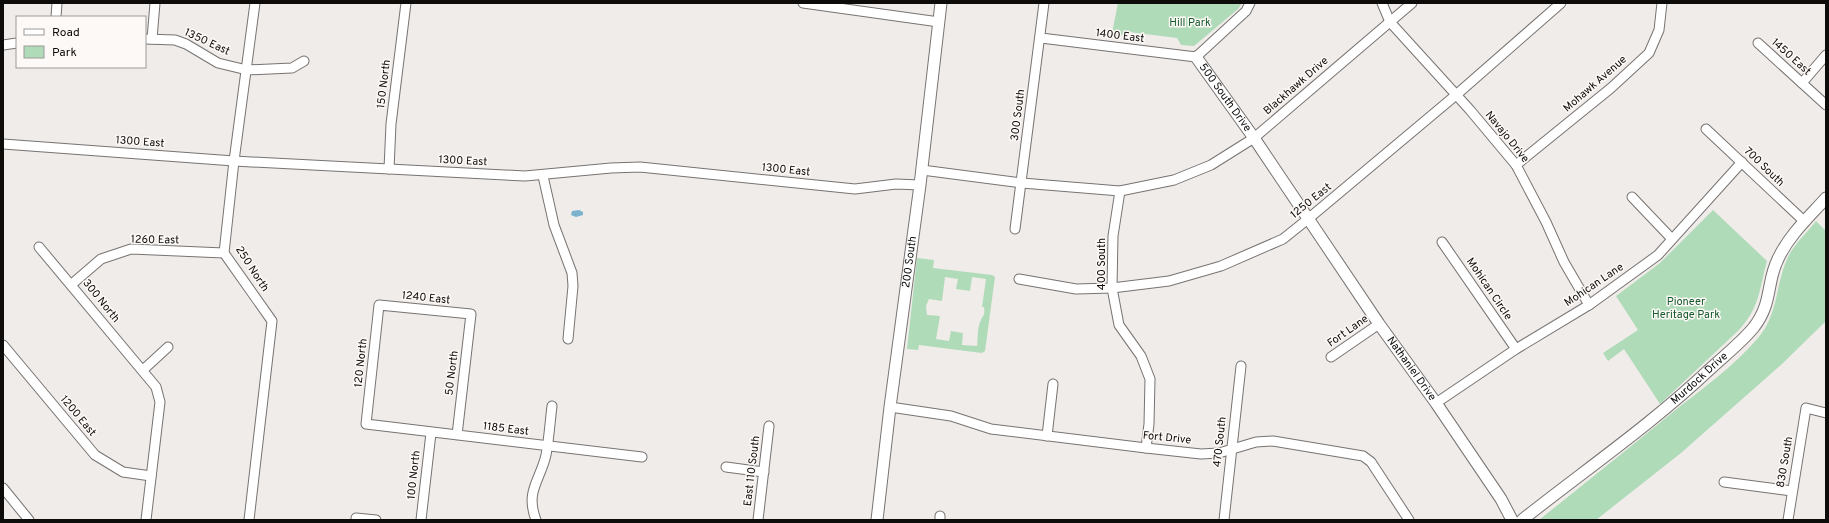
<svg xmlns="http://www.w3.org/2000/svg" width="1829" height="523" font-family="Overpass,sans-serif">
	<style>
		.green { fill: #b0dbb9; fill-rule: evenodd }
		.water { fill: #7bb2cd }
		.lines { fill: none; stroke-linecap: round; stroke-linejoin: round }
		.minor-casing { stroke: #777371; stroke-width: 11 }
		.tertiary-casing { stroke: #777371; stroke-width: 13 }
		.minor { stroke: #fff; stroke-width: 9 }
		.tertiary { stroke: #fff; stroke-width: 11 }
		.labels { text-anchor: middle; dominant-baseline: central; stroke-width: 3; stroke-linejoin: round; paint-order: stroke }
		.park-label { font-size: 11px; fill: #14592c; stroke: #fdf9f7 }
		.street-label { font-size: 11px; fill: #0d0c0b; stroke: #fdf9f7 }
	</style>
	<rect width="100%" height="100%" fill="#f0ecea"/>
	<g class="green">
		<polygon points="1118,3 1242,3 1238,9 1194,46 1181,45 1177,38 1129,32 1116,38 1111,38"/>
		<path d="M1713 210 1767 261C1759 290 1760 307 1739 330L1660 404 1624 349 1608 361 1603 353 1638 330 1616 296 1660 263Z"/>
		<path d="M1816 221 1826 231V321L1782 364 1681 453 1596 520H1539C1584 484 1629 448 1673 412 1702 389 1734 366 1758 338 1779 314 1775 284 1788 257 1795 243 1807 233 1816 221Z"/>
		<path d="M917 258 934 260 933 268 992 275 995 277 985 351 982 353 919 345 918 350 907 349ZM945 277 958 279 956 289 970 291 972 277 986 279 982 307H984C985 316 984 313 981 320 977 327 978 339 977 346L962 345 963 333 951 331 949 341 936 339 940 316 927 315 926 306 929 299 942 301Z"/>
	</g>
	<polygon class="water" points="579,210 583,212 583,215 576,217 571,215 572,211"/>
	<g class="lines">
		<g class="minor-casing">
			<g id="minor">
				<polyline points="803,3 939,22"/>
				<polyline points="1382,3 1390,22 1470,110 1516,165 1546,222 1564,262 1589,305"/>
				<polyline points="56,17 57,3"/>
				<polyline points="1041,38 1196,57 1246,11 1250,3"/>
				<polyline points="145,39 175,40 186,44 218,63 247,70 292,68 304,61"/>
				<polyline points="152,39 155,3"/>
				<polyline points="1758,43 1826,105"/>
				<polyline points="3,45 17,43"/>
				<polyline points="1802,83 1826,55"/>
				<polyline points="1706,129 1805,222"/>
				<polyline points="3,144 234,161 525,176 611,168 640,167 855,189 896,184 920,185"/>
				<polyline points="1516,165 1611,88 1649,53 1659,30 1662,3"/>
				<polyline points="389,169 391,124 406,3"/>
				<polyline points="922,170 1022,183 1120,191 1174,180 1211,165 1254,138 1412,3"/>
				<polyline points="543,176 554,225 572,273 573,286 568,339"/>
				<polyline points="1120,191 1113,236 1112,288 1119,325 1141,356 1150,379 1149,424 1146,448"/>
				<polyline points="1632,197 1672,239"/>
				<polyline points="1015,229 1044,3"/>
				<polyline points="1442,242 1516,349"/>
				<polyline points="39,247 156,387 160,402 146,520"/>
				<polyline points="1019,279 1076,289 1112,288 1169,281 1221,266 1283,239 1308,219 1456,95 1561,3"/>
				<polyline points="72,284 101,259 131,249 224,253"/>
				<polyline points="3,345 95,455 123,472 151,476"/>
				<polyline points="1331,357 1379,324"/>
				<polyline points="143,370 168,347"/>
				<polyline points="1436,403 1516,349 1589,305 1658,255 1742,162"/>
				<polyline points="890,407 951,416 991,429 1146,448 1201,454 1219,453 1256,442 1273,441 1363,456 1371,462 1409,520"/>
				<polyline points="457,435 471,314 379,305 366,424 642,457"/>
				<polyline points="1047,436 1053,384"/>
				<polyline points="726,467 764,472"/>
				<polyline points="1724,482 1792,491"/>
				<polyline points="3,488 29,520"/>
				<polyline points="356,518 376,520"/>
				<polyline points="249,520 272,321 224,253 234,161 255,3"/>
				<polyline points="421,520 431,433"/>
				<path d="M536 520C525 491 540 481 546 455 549 439 550 422 552 406"/>
				<polyline points="758,520 769,426"/>
				<polyline points="940,520 940,516"/>
				<polyline points="1224,520 1241,366"/>
				<polyline points="1788,520 1806,408 1826,413"/>
			</g>
		</g>
		<g class="tertiary-casing">
			<g id="tertiary">
				<path id="s1" d="M1196 57 1254 138 1379 324 1436 403 1501 499 1512 520"/>
				<path id="s2" d="M877 520 890 407 920 185 941 3"/>
				<path id="s3" d="M1522 520C1585 470 1652 424 1710 369 1725 355 1742 342 1754 327 1773 302 1766 283 1778 259 1789 235 1809 217 1826 198"/>
			</g>
		</g>
		<use href="#minor" class="minor"/>
		<use href="#tertiary" class="tertiary"/>
	</g>
	<g class="labels">
		<g class="park-label">
			<text x="1190" y="23">Hill Park</text>
			<text x="1686" y="302">Pioneer<tspan x="1686" dy="13">Heritage Park</tspan></text>
		</g>
		<g class="street-label">
			<text transform="translate(1120 36) rotate(7)">1400 East</text>
			<text transform="translate(207 42) rotate(25)">1350 East</text>
			<text transform="translate(1791 57) rotate(42)">1450 East</text>
			<text transform="translate(384 84) rotate(-83)">150 North</text>
			<text transform="translate(1595 84) rotate(-41)">Mohawk Avenue</text>
			<text transform="translate(1296 86) rotate(-41)">Blackhawk Drive</text>
			<text stroke="none"><textPath href="#s1" startOffset="50">500 South Drive</textPath></text>
			<text transform="translate(1018 115) rotate(-83)">300 South</text>
			<text transform="translate(1507 137) rotate(51)">Navajo Drive</text>
			<text transform="translate(140 142) rotate(4)">1300 East</text>
			<text transform="translate(463 161) rotate(3)">1300 East</text>
			<text transform="translate(1764 167) rotate(44)">700 South</text>
			<text transform="translate(786 170) rotate(6)">1300 East</text>
			<text transform="translate(1311 201) rotate(-39)">1250 East</text>
			<text transform="translate(155 240) rotate(1)">1260 East</text>
			<text stroke="none"><textPath href="#s2" startOffset="260">200 South</textPath></text>
			<text transform="translate(1102 264) rotate(-90)">400 South</text>
			<text transform="translate(252 269) rotate(57)">250 North</text>
			<text transform="translate(1594 285) rotate(-34)">Mohican Lane</text>
			<text transform="translate(1489 289) rotate(56)">Mohican Circle</text>
			<text transform="translate(426 298) rotate(6)">1240 East</text>
			<text transform="translate(101 301) rotate(51)">300 North</text>
			<text transform="translate(1348 331) rotate(-35)">Fort Lane</text>
			<text transform="translate(361 363) rotate(-84)">120 North</text>
			<text stroke="none"><textPath href="#s1" startOffset="379">Nathaniel Drive</textPath></text>
			<text transform="translate(452 373) rotate(-83)">50 North</text>
			<text stroke="none"><textPath href="#s3" startOffset="227">Murdock Drive</textPath></text>
			<text transform="translate(78 416) rotate(50)">1200 East</text>
			<text transform="translate(506 429) rotate(7)">1185 East</text>
			<text transform="translate(1167 438) rotate(6)">Fort Drive</text>
			<text transform="translate(1220 442) rotate(-84)">470 South</text>
			<text transform="translate(1785 462) rotate(-80)">830 South</text>
			<text transform="translate(752 471) rotate(-83)">East 110 South</text>
			<text transform="translate(414 475) rotate(-84)">100 North</text>
		</g>
	</g>
	<rect width="1829" height="523" fill="none" stroke="#0d0c0b" stroke-width="8"/>
	<rect x="16" y="16" width="130" height="52" fill="#fdf9f7" stroke="#9d9a99"/>
	<rect x="24" y="29" width="20" height="6" fill="#ffffff" stroke="#9d9a99"/>
	<text x="52" y="36" font-size="12" fill="#0d0c0b">Road</text>
	<rect x="24" y="46" width="20" height="12" fill="#b0dbb9" stroke="#9d9a99"/>
	<text x="52" y="56" font-size="12" fill="#0d0c0b">Park</text>
</svg>
